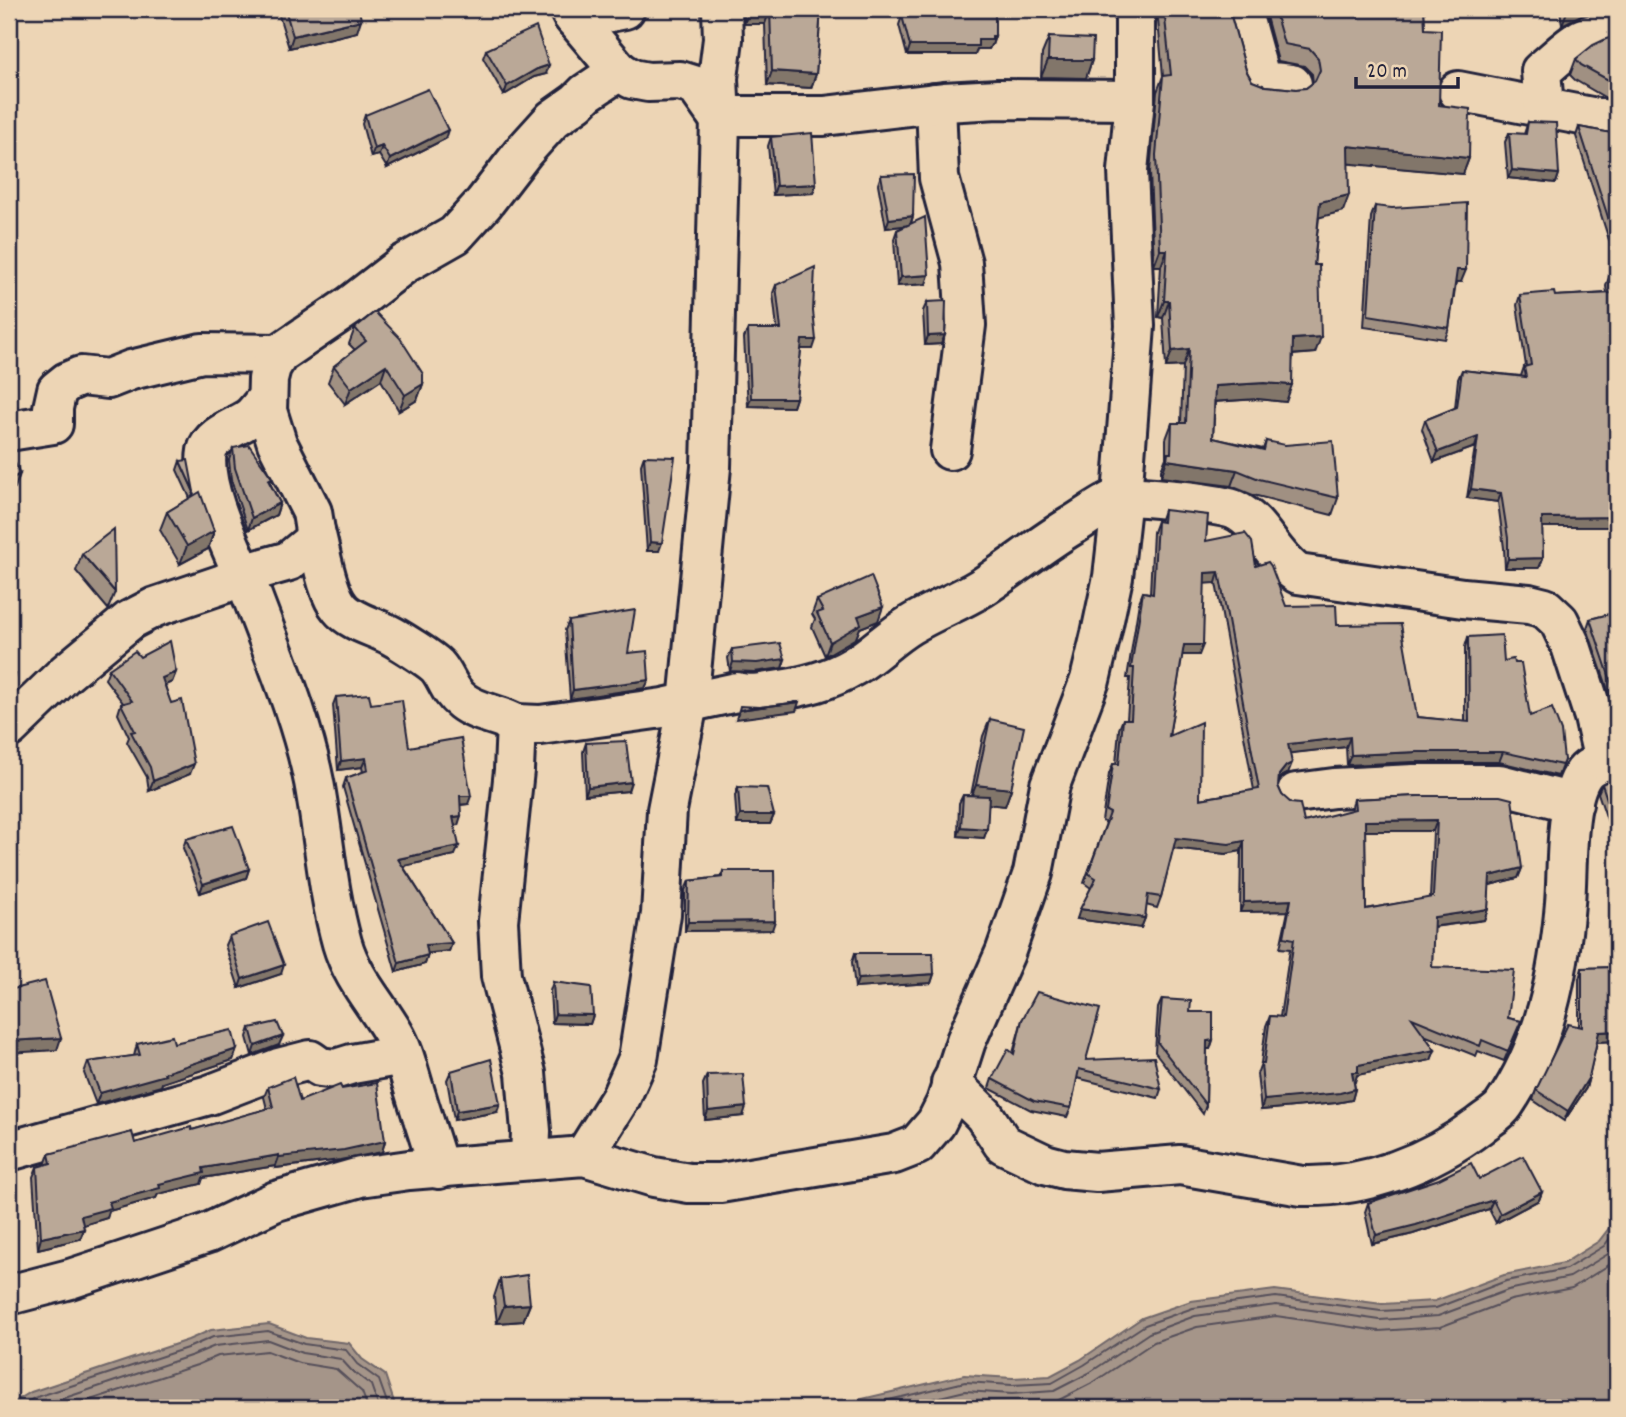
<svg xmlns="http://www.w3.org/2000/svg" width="1626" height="1417" font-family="Dekko,sans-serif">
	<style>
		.water { fill: #a59589; stroke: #71676a; stroke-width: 2 }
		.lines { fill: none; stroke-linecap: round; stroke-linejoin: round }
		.shore { stroke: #56505a; stroke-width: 2 }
		.minor-casing { stroke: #22223b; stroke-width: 44 }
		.minor { stroke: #edd5b5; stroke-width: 38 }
		.wall { fill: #a09082; stroke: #22223b; stroke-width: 2; fill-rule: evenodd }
		.shaded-wall { fill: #82766a; stroke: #22223b; stroke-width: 2 }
		.building { fill: #baa897; stroke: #22223b; stroke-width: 2; fill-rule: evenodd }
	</style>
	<rect width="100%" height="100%" fill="#edd5b5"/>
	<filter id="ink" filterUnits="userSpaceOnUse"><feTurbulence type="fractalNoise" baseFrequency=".0143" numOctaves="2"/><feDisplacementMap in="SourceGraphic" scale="14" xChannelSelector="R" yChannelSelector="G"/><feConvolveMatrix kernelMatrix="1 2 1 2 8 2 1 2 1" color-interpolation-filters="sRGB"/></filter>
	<g filter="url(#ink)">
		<g class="water">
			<polygon points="1617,1218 1617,1408 824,1408 964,1375 1013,1378 1050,1376 1080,1360 1142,1318 1191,1301 1275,1290 1382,1304 1435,1301 1504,1275 1564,1263 1599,1241"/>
			<polygon points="269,1324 306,1338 349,1343 362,1359 385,1375 396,1408 16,1408 16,1401 31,1392 188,1340 211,1330"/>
		</g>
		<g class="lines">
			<g class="shore">
				<polyline points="23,1408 24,1404 34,1398 190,1347 213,1337 268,1331 304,1344 346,1350 357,1364 379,1380 389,1408"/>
				<polyline points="35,1408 193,1355 215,1346 268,1340 302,1353 341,1359 351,1370 371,1385 379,1408"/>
				<polyline points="66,1408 197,1365 218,1356 267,1351 299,1363 336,1369 362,1392 368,1408"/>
				<polyline points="855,1408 965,1382 1012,1385 1052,1383 1084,1365 1145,1325 1193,1308 1276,1297 1381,1311 1436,1308 1506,1281 1566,1269 1604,1246 1617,1229"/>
				<polyline points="894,1408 965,1391 1012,1394 1054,1391 1089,1373 1149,1333 1195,1316 1276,1305 1380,1320 1438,1316 1508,1290 1570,1277 1608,1254 1617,1243"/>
				<polyline points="938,1408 967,1401 1012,1404 1057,1401 1094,1382 1154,1342 1197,1327 1276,1316 1379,1331 1440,1327 1511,1300 1572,1288 1617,1260"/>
			</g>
			<g class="minor-casing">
				<g id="minor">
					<polyline points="569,9 572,15 619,71"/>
					<polyline points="1241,9 1261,81 1292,84"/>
					<polyline points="575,19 625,9"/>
					<polyline points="1458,91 1617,122"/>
					<polyline points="936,103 939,178 962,263 966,325 950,450"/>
					<path d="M1544 108 1541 71C1568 49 1580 31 1617 30"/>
					<polyline points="720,120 735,116 824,116 944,102 998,99 1135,100"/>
					<path d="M266 400C261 405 257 411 252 416 240 426 211 434 207 451 200 490 238 560 252 596 274 655 302 720 314 782 324 835 327 890 342 943 352 978 376 1003 394 1034 404 1051 408 1070 414 1089 422 1116 431 1142 439 1169"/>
					<polyline points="9,431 53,424 53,408 57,390 67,382 81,376 108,379 131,370 202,353 279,354"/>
					<path d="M315 531C321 552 326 592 340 608 351 622 376 627 392 636 401 641 430 659 437 666 447 677 448 690 462 701 477 713 499 714 516 724"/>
					<polyline points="9,728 66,673 130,620 155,607 223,584 243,574 289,561 312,542 315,531 312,512 277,443 267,411 268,379 271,367 279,354 351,305 404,264 455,235 484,203 524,151 553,119 577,102 586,93 619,71 632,79 648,82 680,81 696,86 720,120"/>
					<polyline points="1296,793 1334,788 1414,784 1499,784 1573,803"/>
					<path d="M951 1083 984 1115 1003 1144 1045 1164 1064 1169 1097 1172 1180 1165 1302 1186C1366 1188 1430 1163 1480 1125 1487 1119 1499 1113 1504 1105 1545 1045 1559 974 1565 903 1568 870 1564 800 1584 773 1591 764 1607 760 1617 757"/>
					<polyline points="9,1151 209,1095 279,1068 310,1060 320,1067 336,1069 352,1064 403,1055"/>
					<polyline points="584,1156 621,1097 638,1059 661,914 667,810 688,703 711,467 720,120 718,78 723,39 722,9"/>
					<path d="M530 1159 531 1131 526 1073 501 976 498 921 514 770 516 724 540 725 663 708 737 692C749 696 762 693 774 691 802 687 829 681 854 666 873 655 890 637 910 625 933 611 958 602 981 588 1012 568 1041 544 1073 525 1085 518 1111 498 1124 497 1139 495 1222 504 1235 510 1262 523 1272 557 1298 574L1463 598 1529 604 1545 608 1559 621 1571 646 1594 717 1604 761"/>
					<polyline points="9,1295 70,1279 208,1233 276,1201 360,1177 409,1170 584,1156 654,1177 689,1183 720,1183 894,1154 917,1145 936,1123 946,1103 966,1041 1005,953 1033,873 1050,785 1090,680 1101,634 1113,577 1122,497 1135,326 1128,171 1135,100 1135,9"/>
				</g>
			</g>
			<use href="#minor" class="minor"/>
		</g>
		<g class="wall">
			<polygon points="277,9 359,9 357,32 289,48"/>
			<polygon points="744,9 821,9 816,74 811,88 767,85 765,24 744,24"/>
			<polygon points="912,9 995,36 992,45 991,45 989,49 977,49 975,55 907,55 899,25 902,16 910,14"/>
			<polygon points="1157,9 1229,9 1246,70 1252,81 1265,86 1296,89 1306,88 1313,83 1312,74 1304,66 1278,61 1264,9 1424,9 1425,29 1439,105 1469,158 1463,174 1348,163 1343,211 1319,217 1314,265 1315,353 1293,355 1286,402 1258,399 1215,402 1213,438 1263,449 1266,441 1338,498 1332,515 1253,495 1231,486 1161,477 1161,470 1166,458 1166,439 1172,423 1181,423 1183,366 1166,367 1163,318 1158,317 1161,266 1154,266 1150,172 1157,92 1163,76"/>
			<polygon points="1560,9 1612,9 1585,13 1562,25"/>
			<polygon points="1617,36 1617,101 1606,98 1575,80 1570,75 1576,59"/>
			<polygon points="1049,37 1092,60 1086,78 1041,77 1042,54"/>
			<polygon points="486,50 546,74 534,77 504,95 483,58"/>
			<polygon points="365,115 445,139 387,168 379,155 371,157 362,124"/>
			<polygon points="1528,122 1559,174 1556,183 1508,178 1505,142 1509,133 1524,134"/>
			<polygon points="1579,127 1617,134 1617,265 1576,136"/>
			<polygon points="771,137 816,184 813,193 773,195 768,146"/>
			<polygon points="881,175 913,216 911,224 926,284 897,286 894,239 897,230 907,225 886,228 878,184"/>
			<polygon points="1375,206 1461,282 1456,282 1449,328 1445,339 1364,327 1371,217"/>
			<polygon points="1617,275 1617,527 1542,527 1543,558 1539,568 1505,568 1504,548 1498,502 1467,498 1475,447 1434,462 1422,429 1425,420 1455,408 1458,379 1462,370 1521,376 1524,367 1526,366 1517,305 1520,295 1555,296 1607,293 1606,286 1609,277"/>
			<polygon points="776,285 813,311 813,349 801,349 796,398 793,407 748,406 744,338 748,329 777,329 773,293"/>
			<polygon points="927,302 941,344 925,345 923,311"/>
			<polygon points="355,328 423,384 417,400 399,411 381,380 345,404 328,382 334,366 355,350 349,344"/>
			<polygon points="233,448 272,478 270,483 280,503 276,515 248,530 231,480 229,460"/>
			<polygon points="644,456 659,551 647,551 641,465"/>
			<polygon points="180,461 194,492 192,497 214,531 208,549 180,564 160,530 167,512 190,498 177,470"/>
			<path d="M1164 510 1206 541 1256 566 1286 606 1337 625 1417 717 1465 722V647L1468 637 1504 661 1530 716 1564 760 1558 776 1499 762H1413L1347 765 1346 747 1290 753 1288 773 1282 776 1279 781 1278 786 1282 795 1304 822 1351 811 1354 799 1418 796 1522 868 1518 878 1489 885 1488 909 1484 920 1433 927 1432 967 1508 1018 1521 1021 1504 1061 1478 1051 1476 1056 1424 1035 1435 1050 1431 1060 1357 1075 1354 1082 1355 1089 1352 1100 1336 1103 1261 1110 1257 1074 1261 1063 1266 1026 1270 1016 1280 1017 1290 949 1280 948 1288 911 1240 912 1241 851 1226 854 1173 848 1161 897 1157 908 1146 905 1145 918 1141 928 1077 919 1091 888 1084 883 1106 823 1102 821 1109 774 1113 764H1116L1119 729 1123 719H1127L1130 678H1127L1139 602 1143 592 1150 593 1153 532 1157 521 1160 522ZM1204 583H1216L1254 790 1200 799 1169 736 1182 655H1199ZM1365 831H1433L1430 898 1366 909Z"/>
			<polygon points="82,554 115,592 108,609 76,571"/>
			<polygon points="817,600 878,621 860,628 856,638 825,656 812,627 815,619 812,614"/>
			<polygon points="1617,612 1617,721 1615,710 1587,628 1590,619"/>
			<polygon points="569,621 628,653 645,688 570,699 565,630"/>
			<polygon points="732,649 785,659 782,668 754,672 730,671 728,658"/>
			<polygon points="140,657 176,672 172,682 165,685 190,774 149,791 147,777 127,742 129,737 118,714 121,704 123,703 105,679 109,669"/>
			<polygon points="336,697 371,704 409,747 468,804 460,805 458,825 455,825 455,855 403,866 452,943 449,951 428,954 425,964 396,972 343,787 346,778 363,772 362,767 338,770 333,705"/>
			<polygon points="990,719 1011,789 1005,806 988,804 987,829 984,838 958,836 959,803 963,795 971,795 983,736"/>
			<polygon points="586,743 628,791 585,795 583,752"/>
			<polygon points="1617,776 1617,849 1598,793 1602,784"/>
			<polygon points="738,787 774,815 770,824 737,824 735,796"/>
			<polygon points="186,839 249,869 246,878 200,893 183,848"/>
			<polygon points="723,871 772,930 685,931 685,890 689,881 721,877"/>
			<polygon points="229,936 281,974 239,988 225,945"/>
			<polygon points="855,953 934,974 931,983 855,988 852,962"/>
			<polygon points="1617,967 1617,1041 1597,1042 1586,1088 1564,1121 1533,1100 1536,1090 1579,1026 1579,979 1582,968"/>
			<polygon points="553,982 593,1015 590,1024 552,1023 550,991"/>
			<polygon points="1162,999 1190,1012 1213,1040 1210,1049 1207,1049 1206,1105 1203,1114 1155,1052 1158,1008"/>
			<polygon points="1022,1020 1086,1060 1161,1089 1158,1098 1077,1078 1071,1108 1067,1117 1031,1110 989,1088 992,1079 1013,1053"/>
			<polygon points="250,1028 279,1045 252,1055 247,1037"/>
			<polygon points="174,1043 237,1049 233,1060 162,1083 161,1086 96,1104 84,1073 88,1062 134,1056 137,1044"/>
			<polygon points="451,1071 497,1112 454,1120 447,1080"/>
			<polygon points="707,1075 743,1116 705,1120 703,1084"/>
			<polygon points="268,1087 300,1101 342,1089 385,1141 382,1152 340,1160 275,1168 275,1166 203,1178 201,1184 158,1194 156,1198 109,1211 107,1218 83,1225 84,1229 80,1239 38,1249 33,1177 37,1167 45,1165 49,1154 135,1143 192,1130 267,1109 264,1097"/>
			<polygon points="1479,1179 1542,1192 1539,1200 1496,1223 1489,1209 1413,1234 1372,1244 1365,1212 1368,1203"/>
			<polygon points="500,1279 530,1304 523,1321 497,1323 494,1297"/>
		</g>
		<g class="shaded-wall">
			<polygon points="414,9 434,9 412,13"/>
			<polygon points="750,9 770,9 765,24 744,24"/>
			<polygon points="1568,9 1612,9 1585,13 1562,25"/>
			<polygon points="361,20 357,32 289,48 293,36"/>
			<polygon points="995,36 992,45 991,45 989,49 977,49 975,55 907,55 910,46 978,40"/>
			<polygon points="1048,60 1092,60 1086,78 1041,77"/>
			<polygon points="549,65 546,74 534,77 504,95 507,86 537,69"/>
			<polygon points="772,71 816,74 811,88 767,85"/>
			<polygon points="448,130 445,139 387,168 390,159"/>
			<polygon points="382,146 379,155 371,157 374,149"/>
			<polygon points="1348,146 1469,158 1463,174 1342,163"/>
			<polygon points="1512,170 1559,174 1556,183 1508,178"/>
			<polygon points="816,184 813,193 773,195 776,186"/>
			<polygon points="1349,195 1343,211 1314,219 1320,202"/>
			<polygon points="913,216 910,225 886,228 889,219"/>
			<polygon points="1160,250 1167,250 1161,266 1154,266"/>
			<polygon points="1457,270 1466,270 1461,282 1453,282"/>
			<polygon points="929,275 926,284 897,286 901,277"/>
			<polygon points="1164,301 1169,301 1163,318 1158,317"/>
			<polygon points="945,335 941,344 925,345 928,336"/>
			<polygon points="1321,337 1315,353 1287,355 1293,339"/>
			<polygon points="802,340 816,340 813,349 799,349"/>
			<polygon points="1189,349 1183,366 1166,367 1172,351"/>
			<polygon points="386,365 381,380 345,404 351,388"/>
			<polygon points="1264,383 1292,385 1286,402 1258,399 1209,402 1215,386"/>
			<polygon points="423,384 417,400 399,411 405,395"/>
			<polygon points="751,398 796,398 793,407 748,406"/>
			<polygon points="1478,437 1475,447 1434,462 1438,452"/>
			<polygon points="1167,460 1237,470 1231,486 1161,477"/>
			<polygon points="20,474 15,488 9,491 9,480"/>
			<polygon points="1471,489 1501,493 1498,502 1467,498"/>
			<polygon points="280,503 276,515 248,530 252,518"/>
			<polygon points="1617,517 1617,527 1539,527 1542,518"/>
			<polygon points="214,531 208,549 180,564 187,546"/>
			<polygon points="650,542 662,543 659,551 647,551"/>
			<polygon points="1543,558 1539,568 1505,568 1508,559"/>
			<polygon points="1219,572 1216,583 1201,584 1205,573"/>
			<polygon points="883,607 878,621 860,628 856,638 825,656 830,642 858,616"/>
			<polygon points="1184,645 1203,645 1199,655 1180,655"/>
			<polygon points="785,659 782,668 754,672 730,671 733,662"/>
			<polygon points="176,672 172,682 159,688 162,678"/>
			<polygon points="15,676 12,684 9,687 9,681"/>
			<polygon points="649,680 645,688 570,699 573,690"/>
			<polygon points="799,702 796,711 736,719 739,710"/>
			<polygon points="1350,737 1346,747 1284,754 1288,744"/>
			<polygon points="1417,752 1503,752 1499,762 1413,762 1347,765 1351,755"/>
			<polygon points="366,758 362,767 338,770 341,761"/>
			<polygon points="1292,763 1288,773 1282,776 1276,785 1279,775 1286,766"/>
			<polygon points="194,764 190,774 149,791 153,781"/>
			<polygon points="631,782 628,791 585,795 588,787"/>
			<polygon points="976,785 1011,789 1005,806 969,802"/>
			<polygon points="460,796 471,796 468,804 456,805"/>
			<polygon points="740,815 774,815 770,824 737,824"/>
			<polygon points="461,816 458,825 450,826 453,817"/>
			<polygon points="1437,820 1433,831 1361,831 1365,821"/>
			<polygon points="961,827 987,829 984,838 958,836"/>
			<polygon points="1176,838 1244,841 1241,851 1226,854 1172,848"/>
			<polygon points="459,846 455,855 395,868 398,859"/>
			<polygon points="1522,868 1518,878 1486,886 1490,876"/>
			<polygon points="249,869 246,878 200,893 203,884"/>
			<polygon points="1291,900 1288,911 1240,912 1244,902"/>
			<polygon points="1080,909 1145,918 1141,928 1077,919"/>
			<polygon points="1488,909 1484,920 1430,927 1434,917"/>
			<polygon points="775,921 772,930 685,931 688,922"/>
			<polygon points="452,943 449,951 423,954 426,945"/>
			<polygon points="428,955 425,964 396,972 399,963"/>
			<polygon points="284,965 281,974 239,988 242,979"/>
			<polygon points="934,974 931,983 855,988 858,979"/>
			<polygon points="555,1014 593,1015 590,1024 552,1023"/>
			<polygon points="1617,1031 1617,1041 1595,1042 1599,1032"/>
			<polygon points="283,1036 279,1045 252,1055 255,1046"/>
			<polygon points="61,1038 57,1050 9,1053 9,1041"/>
			<polygon points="1213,1040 1210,1049 1204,1049 1207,1041"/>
			<polygon points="237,1049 233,1060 162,1083 161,1086 96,1104 100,1093"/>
			<polygon points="1435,1050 1431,1060 1357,1075 1355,1082 1348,1083 1352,1072 1358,1065"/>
			<polygon points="1589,1077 1586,1088 1564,1121 1568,1111"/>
			<polygon points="1355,1089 1352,1100 1336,1103 1261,1110 1264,1100"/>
			<polygon points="500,1104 497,1112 454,1120 457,1111"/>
			<polygon points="746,1107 743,1116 705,1120 708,1111"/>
			<polygon points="385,1141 382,1152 340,1160 275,1168 279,1157"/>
			<polygon points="279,1155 275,1166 203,1178 201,1184 158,1194 156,1198 109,1211 107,1218 77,1227 81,1216 109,1202 203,1168"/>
			<polygon points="1542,1192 1539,1200 1496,1223 1500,1214"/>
			<polygon points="1493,1200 1489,1209 1413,1234 1372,1244 1376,1235"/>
			<polygon points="84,1229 80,1239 38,1249 41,1238"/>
			<polygon points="530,1304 523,1321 497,1323 504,1306"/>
		</g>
		<g class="building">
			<polygon points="285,9 359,9 361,20 293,36"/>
			<polygon points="750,9 821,9 816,74 772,71 770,9"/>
			<polygon points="912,9 995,9 995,36 992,36 992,40 978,40 978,46 910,46 902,16 912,14"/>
			<polygon points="1164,9 1229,9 1246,70 1252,81 1265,86 1296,89 1306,88 1315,81 1320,70 1318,58 1310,49 1284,44 1274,9 1424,9 1425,29 1441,30 1439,105 1470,109 1469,158 1348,146 1349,195 1320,202 1314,265 1319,265 1321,337 1293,339 1292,385 1264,383 1215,386 1213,438 1264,450 1266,441 1285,445 1333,441 1338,498 1259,479 1237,470 1167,460 1168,453 1171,453 1172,423 1186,423 1189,349 1172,351 1169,301 1164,301 1167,250 1160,250 1156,155 1163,76 1171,75"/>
			<polygon points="536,27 549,65 537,69 507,86 486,50"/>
			<polygon points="1617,36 1617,83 1612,82 1581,65 1576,59 1593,45 1606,39"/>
			<polygon points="1049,37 1093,39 1092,60 1048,60"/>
			<polygon points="428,89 448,130 390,159 382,146 374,149 365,115"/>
			<polygon points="1528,122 1556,123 1559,174 1512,170 1509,133 1526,134"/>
			<polygon points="1579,127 1617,134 1617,245"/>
			<polygon points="812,133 816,184 776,186 771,137"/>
			<polygon points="914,174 913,216 889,219 881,175"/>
			<polygon points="1467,203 1466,270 1457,270 1449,328 1368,315 1375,206 1392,208"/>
			<polygon points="925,217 929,275 901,277 897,230"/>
			<polygon points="815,267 813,311 816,340 802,340 796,398 751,398 748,329 781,329 776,285"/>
			<polygon points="1617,275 1617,517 1542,518 1543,558 1508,559 1508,538 1501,493 1471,489 1478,437 1438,452 1425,420 1457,407 1462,370 1526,377 1524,367 1531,365 1520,295 1554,292 1555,296 1613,293 1609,277"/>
			<polygon points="946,301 945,335 928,336 927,302"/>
			<polygon points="375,312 400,338 423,374 423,384 405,395 386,365 351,388 334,366 366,341 355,328"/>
			<polygon points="249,445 272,478 268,480 280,503 252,518 235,468 233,448"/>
			<polygon points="9,450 20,474 9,480"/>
			<polygon points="644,456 675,457 662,543 650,542"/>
			<polygon points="188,460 194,492 180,461"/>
			<polygon points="200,492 214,531 187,546 167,512"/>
			<path d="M1164 510 1208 515 1206 541 1245 533 1252 542 1256 566 1268 562 1271 566 1286 606 1336 605 1337 625 1401 624 1417 717 1469 722 1468 637 1502 635 1504 661 1513 659 1514 663H1521L1530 716 1552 708 1561 731 1564 760 1562 765 1503 752H1417L1351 755 1350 737 1288 744 1292 763 1286 766 1279 775 1278 786 1282 795 1291 803 1300 804 1304 822 1355 809 1354 799 1418 796H1500L1512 799 1522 868 1490 876 1488 909 1434 917 1432 967 1514 970 1508 1018 1521 1021 1508 1051 1482 1040 1480 1046 1412 1018 1435 1050 1358 1065V1072H1352L1355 1089 1340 1093 1264 1100 1261 1063H1264L1270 1016 1283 1017 1294 939 1284 937 1291 900 1244 902V841L1229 844 1176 838 1161 897 1148 895 1145 918 1080 909 1096 878 1088 873 1110 813 1106 811 1113 764H1119L1123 719H1131L1134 668H1131L1143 592 1153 594 1157 521 1163 522ZM1219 572 1259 789 1200 799 1201 722 1169 736 1184 645H1203L1205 573ZM1437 820 1433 897 1366 909 1365 821Z"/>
			<polygon points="114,529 115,592 82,554"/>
			<polygon points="871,576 883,607 858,616 861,624 830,642 817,613 823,611 817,600"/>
			<polygon points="635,610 628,653 647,651 649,680 573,690 569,621"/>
			<polygon points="1617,612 1617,699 1590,619"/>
			<polygon points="170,641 176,672 162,678 171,703 182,700 194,764 153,781 150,767 131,732 135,731 121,704 132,701 109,669 135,651 140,657"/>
			<polygon points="780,643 785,659 757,663 733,662 732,649"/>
			<polygon points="9,659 15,676 9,681"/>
			<polygon points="369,694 371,704 402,700 409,747 461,738 471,796 460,796 461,816 453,817 459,846 398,859 452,943 426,945 428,955 399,963 346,778 368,770 366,758 341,761 336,697"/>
			<polygon points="799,702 739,710 740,706 760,707"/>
			<polygon points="990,719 1024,727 1011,789 976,785"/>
			<polygon points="626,741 631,782 588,787 586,743"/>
			<polygon points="1617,776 1617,830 1602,784"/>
			<polygon points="738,787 767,788 774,815 740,815"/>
			<polygon points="963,795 989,796 987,829 961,827"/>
			<polygon points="233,826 249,869 203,884 186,839"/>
			<polygon points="723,871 774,871 775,921 688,922 689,881 723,877"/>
			<polygon points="268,922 284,965 242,979 229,936"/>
			<polygon points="855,953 933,953 934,974 858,979"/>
			<polygon points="1617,967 1617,1031 1599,1032 1589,1077 1568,1111 1536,1090 1568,1024 1582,1027 1582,968"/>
			<polygon points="45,981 61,1038 9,1041 9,990"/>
			<polygon points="553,982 591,987 593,1015 555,1014"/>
			<polygon points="1037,992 1100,1009 1086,1060 1154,1057 1161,1089 1079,1069 1071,1108 1034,1101 992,1079 1008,1049 1014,1054 1022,1020"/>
			<polygon points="1162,999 1191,1001 1190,1012 1213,1012 1213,1040 1207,1041 1206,1105 1158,1043"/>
			<polygon points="277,1022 283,1036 255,1046 250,1028"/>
			<polygon points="232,1030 237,1049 164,1073 165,1075 100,1093 88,1062 140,1055 137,1044 172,1036 174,1043"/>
			<polygon points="491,1059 500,1104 457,1111 451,1071"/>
			<polygon points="743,1074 746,1107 708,1111 707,1075"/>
			<polygon points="293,1077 300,1101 340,1085 342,1089 377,1083 385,1141 344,1150 279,1157 279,1155 203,1168 204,1173 159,1184 160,1188 109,1202 111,1208 81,1216 84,1229 41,1238 37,1167 51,1163 49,1154 132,1132 135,1143 191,1127 192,1130 273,1107 268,1087"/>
			<polygon points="1523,1156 1542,1192 1500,1214 1493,1200 1416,1225 1376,1235 1368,1203 1439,1179 1471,1163 1479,1179"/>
			<polygon points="527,1275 530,1304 504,1306 500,1279"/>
		</g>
	</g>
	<rect width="1626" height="1417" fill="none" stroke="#edd5b5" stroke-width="35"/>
	<rect x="18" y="18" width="1591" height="1382" fill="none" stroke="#22223b" stroke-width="2.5" filter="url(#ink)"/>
	<path d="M1356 77v10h102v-10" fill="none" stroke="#22223b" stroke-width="3.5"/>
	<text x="1367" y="77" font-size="21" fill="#22223b" stroke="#edd5b5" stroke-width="5" paint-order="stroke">20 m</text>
</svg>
